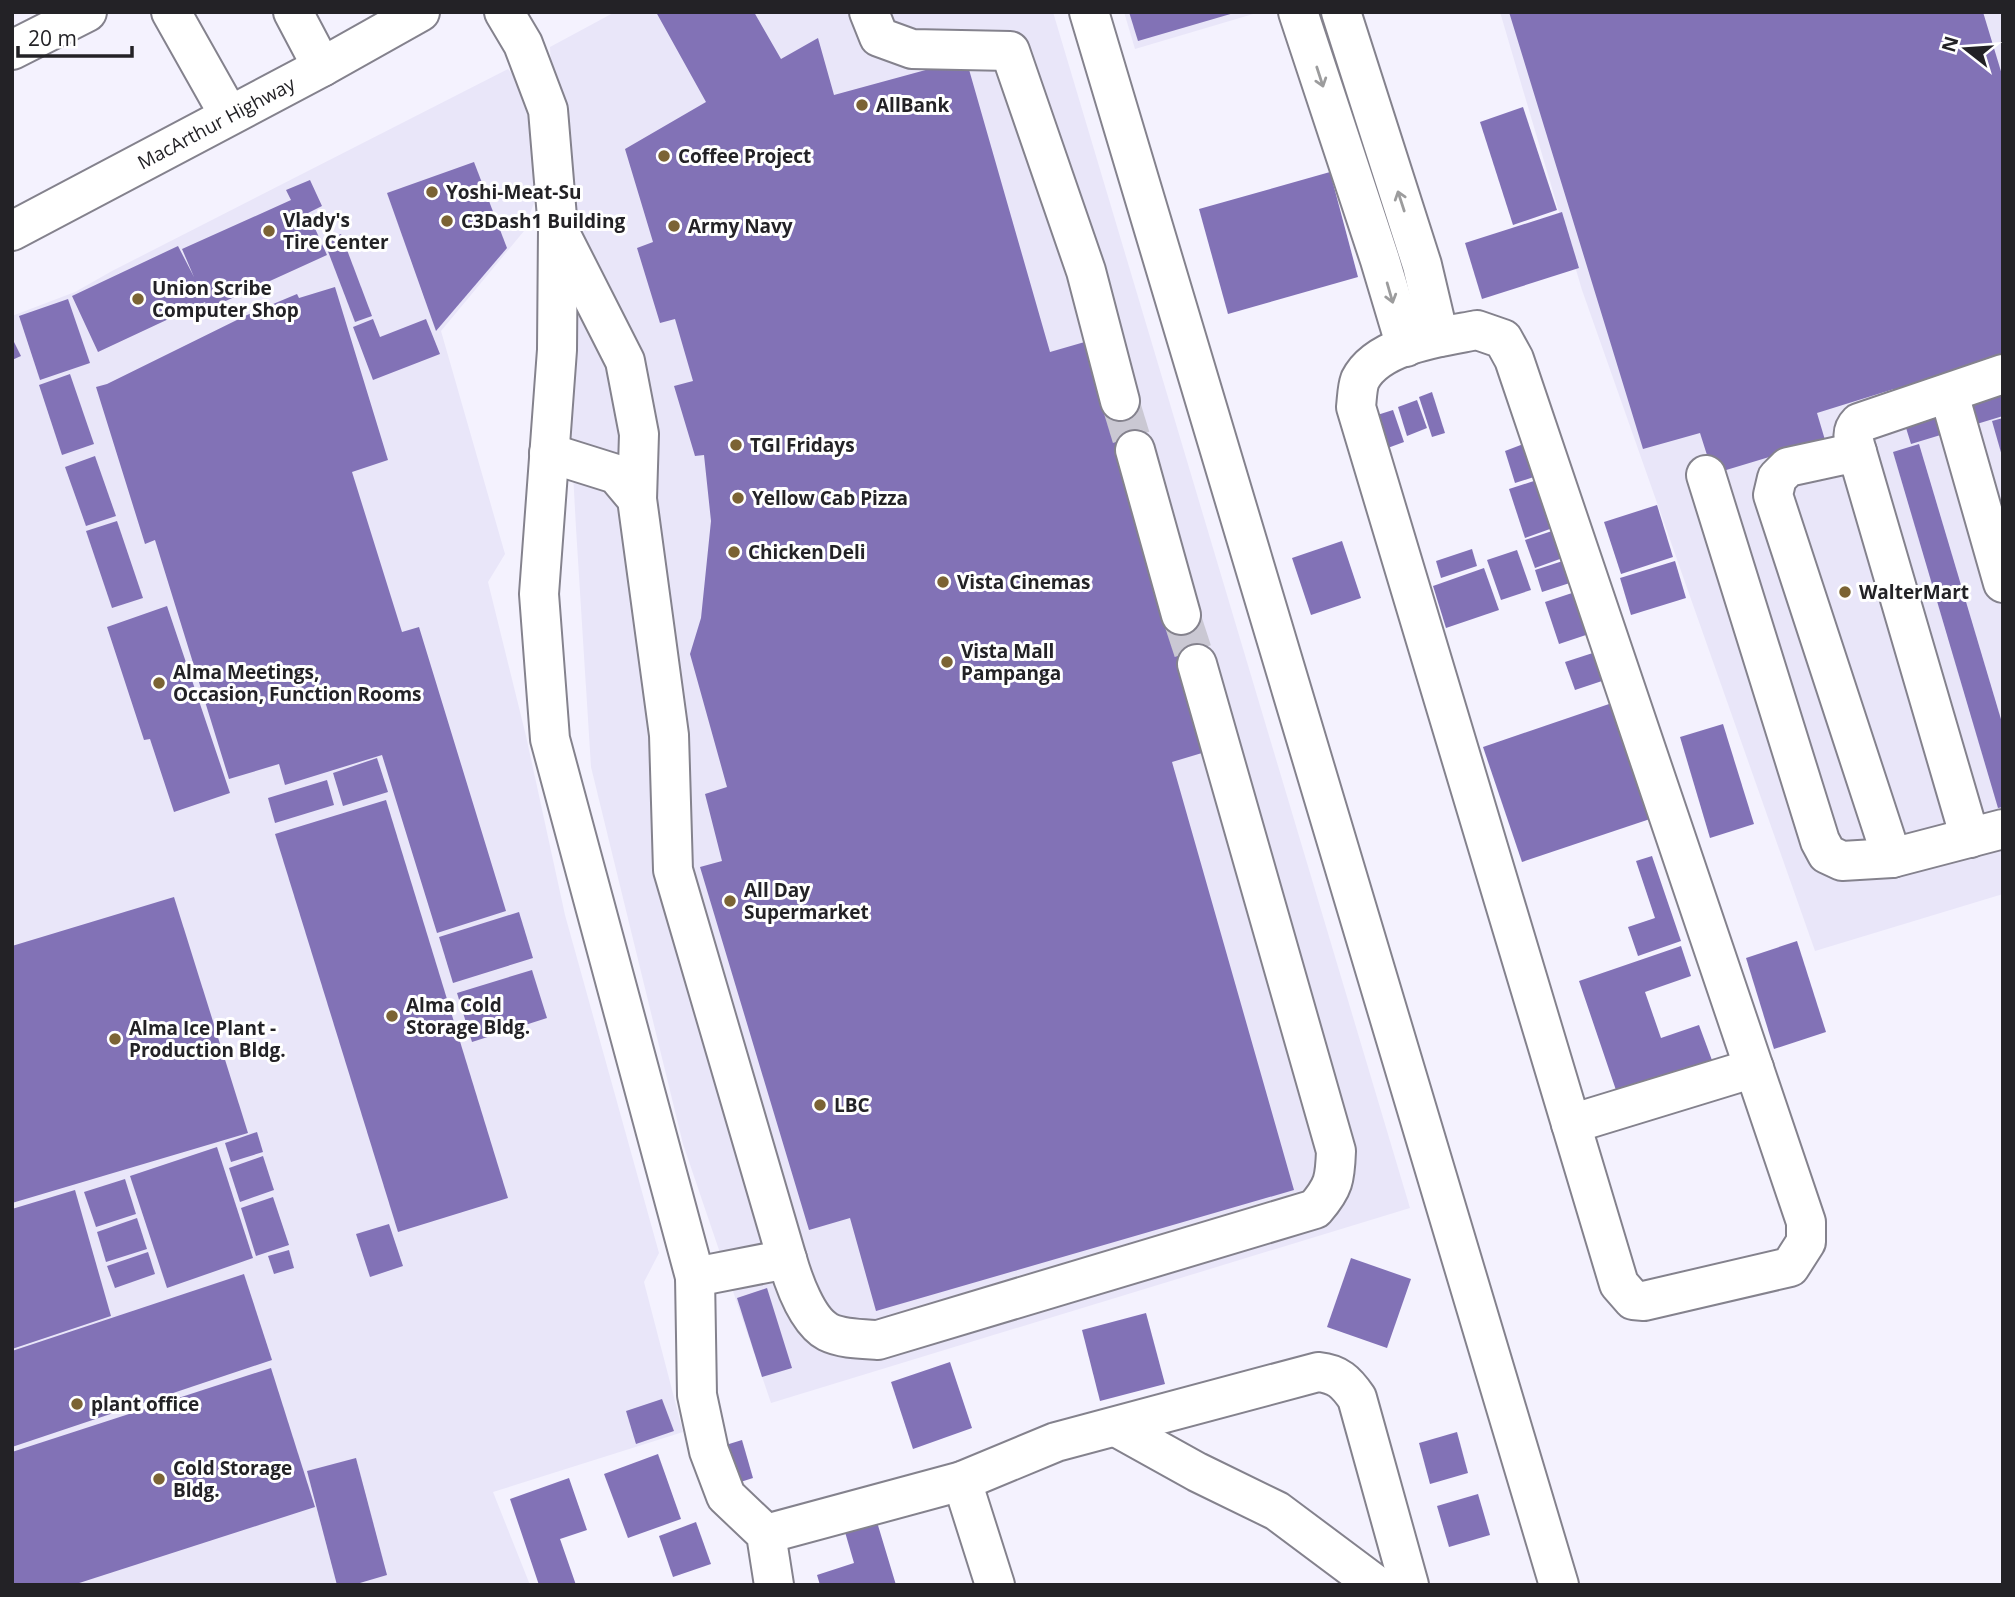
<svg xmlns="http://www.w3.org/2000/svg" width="2015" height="1597" font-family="'Open Sans',sans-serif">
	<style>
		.built { fill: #e9e6f9 }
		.building { fill: #8272b6 }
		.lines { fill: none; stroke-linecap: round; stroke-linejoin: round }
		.minor-tunnel { stroke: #cac8d3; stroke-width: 38; stroke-dasharray: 38 19; stroke-linecap: butt }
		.minor-casing { stroke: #84828d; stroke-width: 42 }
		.highway-casing { stroke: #84828d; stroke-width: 42 }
		.minor { stroke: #fff; stroke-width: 38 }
		.highway { stroke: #fff; stroke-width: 38 }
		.oneway { stroke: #9c9c9d }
		.poi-dot { fill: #7b6334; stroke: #fff; stroke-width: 2.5 }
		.labels { text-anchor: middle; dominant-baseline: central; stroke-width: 6; stroke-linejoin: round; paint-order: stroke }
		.poi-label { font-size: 19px; font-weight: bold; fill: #232226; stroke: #fff; text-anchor: start }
		.street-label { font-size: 19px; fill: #232226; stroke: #fff }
	</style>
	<rect width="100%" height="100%" fill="#f4f2fe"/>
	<g class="built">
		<polygon points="615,12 1053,12 1410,1208 771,1403 683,1144 591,767 576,528 550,47"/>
		<polygon points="1124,12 1260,12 1135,49"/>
		<polygon points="1500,12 2003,12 2003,894 1815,951 1582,290"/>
		<polygon points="508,69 522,86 538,125 543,177 524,231 441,331 505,554 488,582 526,736 565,915 659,1253 644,1282 683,1432 493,1492 530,1585 12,1585 12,316 75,292 112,271"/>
	</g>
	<g class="building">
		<polygon points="656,12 754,12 781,59 818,38 834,95 966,59 1050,352 1095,339 1134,398 1196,610 1209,660 1212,750 1172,762 1294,1190 876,1311 850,1218 809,1230 700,867 722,861 705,794 727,787 690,654 701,618 711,521 704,455 695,456 674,386 693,381 675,319 660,323 637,248 653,242 625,149 706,102"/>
		<polygon points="1129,12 1234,12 1234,13 1138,41"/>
		<polygon points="1509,12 1983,12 2003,78 2003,416 1911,444 1894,389 1817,413 1825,440 1713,474 1700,433 1643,449"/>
		<polygon points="1523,107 1557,210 1513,225 1480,122"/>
		<polygon points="474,162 507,248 436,331 387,193"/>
		<polygon points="1330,172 1358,277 1228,314 1199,209"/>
		<polygon points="310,180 322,206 308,213 327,255 208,309 205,302 98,352 72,296 178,246 194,277 182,249 291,200 286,190"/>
		<polygon points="1562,212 1579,268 1482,299 1465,243"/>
		<polygon points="341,234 372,316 355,322 324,241"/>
		<polygon points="335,287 388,460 352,472 402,632 419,627 506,911 437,933 382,755 285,785 279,764 229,779 155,540 145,544 96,387 107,384 247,315 297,294 299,298"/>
		<polygon points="68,299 90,363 40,380 19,316"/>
		<polygon points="373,319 380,337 426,319 440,354 373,380 353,327"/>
		<polygon points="12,338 21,356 12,360"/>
		<polygon points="70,374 94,444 62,455 39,385"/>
		<polygon points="1432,392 1445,433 1432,437 1419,397"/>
		<polygon points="1417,400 1427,428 1407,436 1398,407"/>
		<polygon points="1393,410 1404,442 1385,449 1374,416"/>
		<polygon points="2003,418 2003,456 2002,456 1992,421"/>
		<polygon points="1526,443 1537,476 1515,483 1505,451"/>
		<polygon points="1919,444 2003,726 2003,807 1998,808 1893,452"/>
		<polygon points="95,456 116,516 86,526 65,467"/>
		<polygon points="1546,477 1561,525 1525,538 1509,489"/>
		<polygon points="1657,505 1673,557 1621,574 1604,522"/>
		<polygon points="117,521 143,598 112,608 86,531"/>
		<polygon points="1561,528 1571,555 1535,568 1525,540"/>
		<polygon points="1342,541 1361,598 1311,615 1292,558"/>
		<polygon points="1472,549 1477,566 1441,578 1436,561"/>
		<polygon points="1517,550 1531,590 1501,600 1487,560"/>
		<polygon points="1572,558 1579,580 1542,592 1535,570"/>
		<polygon points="1675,561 1686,598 1631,615 1620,578"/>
		<polygon points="1484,568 1499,610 1446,628 1433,586"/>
		<polygon points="1581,590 1595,632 1559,644 1545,602"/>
		<polygon points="167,606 230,793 174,812 150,739 144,740 107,627"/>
		<polygon points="1602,650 1611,678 1575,690 1565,662"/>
		<polygon points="1612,703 1650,819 1522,862 1483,747"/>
		<polygon points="1723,724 1754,824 1710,838 1680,737"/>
		<polygon points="377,758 388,792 343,806 333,773"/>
		<polygon points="327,780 334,805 275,823 268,798"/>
		<polygon points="386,800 508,1198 398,1232 275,834"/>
		<polygon points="1652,856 1681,941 1638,956 1628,927 1655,918 1636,861"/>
		<polygon points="174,897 248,1133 12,1203 12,946"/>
		<polygon points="519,912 533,958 453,983 439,937"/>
		<polygon points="1797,941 1826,1032 1774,1049 1746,958"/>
		<polygon points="1681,946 1691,976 1645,992 1661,1038 1699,1025 1713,1063 1618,1096 1579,981"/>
		<polygon points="532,970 547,1018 472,1042 457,993"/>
		<polygon points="257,1132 263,1152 231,1162 225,1143"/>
		<polygon points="217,1147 253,1258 167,1288 130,1176"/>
		<polygon points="263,1156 274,1190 240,1202 229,1168"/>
		<polygon points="125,1179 136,1214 96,1227 84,1192"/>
		<polygon points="75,1190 111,1316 12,1349 12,1209"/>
		<polygon points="273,1197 289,1245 256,1256 241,1208"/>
		<polygon points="137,1218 147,1249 106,1262 97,1232"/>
		<polygon points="389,1224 403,1266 370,1277 356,1234"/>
		<polygon points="289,1250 294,1268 274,1274 268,1256"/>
		<polygon points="148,1252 155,1274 115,1288 107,1266"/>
		<polygon points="1351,1258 1411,1279 1387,1348 1327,1327"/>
		<polygon points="244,1274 272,1360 12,1447 12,1351"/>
		<polygon points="767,1288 792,1368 762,1377 737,1298"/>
		<polygon points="1146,1313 1165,1384 1100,1401 1082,1330"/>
		<polygon points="950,1362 972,1428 913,1449 891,1382"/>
		<polygon points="271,1368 315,1507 73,1585 12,1585 12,1452"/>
		<polygon points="662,1399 674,1431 636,1444 626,1411"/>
		<polygon points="1457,1432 1468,1473 1430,1484 1419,1443"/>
		<polygon points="742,1440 753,1478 728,1486 716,1448"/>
		<polygon points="658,1454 681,1519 628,1538 604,1474"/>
		<polygon points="356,1458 387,1575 353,1585 337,1585 307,1471"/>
		<polygon points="569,1478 587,1530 560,1539 576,1585 539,1585 510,1499"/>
		<polygon points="1478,1494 1490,1535 1449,1547 1437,1506"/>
		<polygon points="696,1522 711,1564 673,1577 659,1536"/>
		<polygon points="877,1522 896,1585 820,1585 817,1575 854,1563 845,1532"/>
	</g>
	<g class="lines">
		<g class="minor-tunnel">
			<polyline points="1120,401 1135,450"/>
			<polyline points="1181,615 1197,664"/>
		</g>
		<g class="minor-casing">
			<g id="minor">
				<polyline points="171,12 229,115"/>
				<polyline points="293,12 322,67"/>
				<polyline points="504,12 523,44 548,110 558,229 557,350 539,594 550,739 695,1277 697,1395 709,1451 726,1496 766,1534 774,1585"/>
				<polyline points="869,12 879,37 912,49 1010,51 1086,271 1120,401"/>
				<polyline points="1089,12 1559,1585"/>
				<polyline points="1298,12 1380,260 1406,347"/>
				<polyline points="1341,12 1422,265 1439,337"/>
				<polyline points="12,50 87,12"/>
				<polyline points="561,235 625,361 639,434 637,499"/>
				<path d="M1477 330 1503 339 1514 359 1806 1222V1242L1790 1267 1644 1301 1633 1300 1619 1284 1356 407C1357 399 1357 388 1360 380 1378 344 1441 337 1477 330Z"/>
				<polyline points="1949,394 2003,583"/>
				<polyline points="1135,450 1181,615"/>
				<path d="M1857 452C1854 441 1850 432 1859 423L2003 374"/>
				<polyline points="549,453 616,474 637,499 669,735 673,870 787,1259"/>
				<polyline points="1706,475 1820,841 1827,854 1842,861 1892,858 2003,829"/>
				<polyline points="1892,858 1773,495 1777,478 1788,467 1857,452 1970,838"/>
				<polyline points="1571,1124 1754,1068"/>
				<path d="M695 1277 787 1259C793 1280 807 1321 828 1332 842 1339 862 1339 878 1340L1315 1209C1334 1187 1335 1179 1336 1151L1197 664"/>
				<polyline points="1116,1427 1197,1472 1277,1511 1376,1585"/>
				<polyline points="962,1481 995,1585"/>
				<path d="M766 1534 962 1481 1056 1442 1318 1372C1338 1374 1346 1382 1357 1398L1409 1585"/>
			</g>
		</g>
		<g class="highway-casing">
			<g id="highway">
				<path id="s1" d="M12 231 322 67 420 12"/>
			</g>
		</g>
		<use href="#minor" class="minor"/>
		<use href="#highway" class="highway"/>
	</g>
	<defs><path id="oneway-shaft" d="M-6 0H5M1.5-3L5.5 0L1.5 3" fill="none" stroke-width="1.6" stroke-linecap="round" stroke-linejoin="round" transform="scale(1.75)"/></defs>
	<g class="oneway">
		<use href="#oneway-shaft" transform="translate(1320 77) rotate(72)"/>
		<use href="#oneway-shaft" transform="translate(1401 201) rotate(-108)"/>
		<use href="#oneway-shaft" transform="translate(1390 293) rotate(74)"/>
	</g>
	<g class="poi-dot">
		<circle cx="862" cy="105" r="7"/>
		<circle cx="664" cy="156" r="7"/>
		<circle cx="432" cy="192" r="7"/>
		<circle cx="447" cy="221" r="7"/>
		<circle cx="674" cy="226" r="7"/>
		<circle cx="269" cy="231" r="7"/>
		<circle cx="138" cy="299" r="7"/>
		<circle cx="736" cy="445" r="7"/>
		<circle cx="738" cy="498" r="7"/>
		<circle cx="734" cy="552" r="7"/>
		<circle cx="943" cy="582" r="7"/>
		<circle cx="1845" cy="592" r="7"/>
		<circle cx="947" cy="662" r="7"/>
		<circle cx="159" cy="683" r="7"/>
		<circle cx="730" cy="901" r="7"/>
		<circle cx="392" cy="1016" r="7"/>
		<circle cx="115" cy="1039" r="7"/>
		<circle cx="820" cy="1105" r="7"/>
		<circle cx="77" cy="1404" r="7"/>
		<circle cx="159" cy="1479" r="7"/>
	</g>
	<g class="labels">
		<g class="poi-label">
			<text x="876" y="105">AllBank</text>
			<text x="678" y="156">Coffee Project</text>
			<text x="446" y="192">Yoshi-Meat-Su</text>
			<text x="283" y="220">Vlady's<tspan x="283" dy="22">Tire Center</tspan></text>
			<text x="461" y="221">C3Dash1 Building</text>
			<text x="688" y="226">Army Navy</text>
			<text x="152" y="288">Union Scribe<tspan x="152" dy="22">Computer Shop</tspan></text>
			<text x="750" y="445">TGI Fridays</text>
			<text x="752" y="498">Yellow Cab Pizza</text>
			<text x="748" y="552">Chicken Deli</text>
			<text x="957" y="582">Vista Cinemas</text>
			<text x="1859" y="592">WalterMart</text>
			<text x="961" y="651">Vista Mall<tspan x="961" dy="22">Pampanga</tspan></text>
			<text x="173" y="672">Alma Meetings,<tspan x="173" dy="22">Occasion, Function Rooms</tspan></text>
			<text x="744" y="890">All Day<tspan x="744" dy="22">Supermarket</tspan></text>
			<text x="406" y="1005">Alma Cold<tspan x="406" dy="22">Storage Bldg.</tspan></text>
			<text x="129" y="1028">Alma Ice Plant -<tspan x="129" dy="22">Production Bldg.</tspan></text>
			<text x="834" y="1105">LBC</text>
			<text x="91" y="1404">plant office</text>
			<text x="173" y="1468">Cold Storage<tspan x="173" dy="22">Bldg.</tspan></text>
		</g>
		<g class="street-label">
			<text stroke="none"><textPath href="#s1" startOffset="231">MacArthur Highway</textPath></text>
		</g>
	</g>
	<rect width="2015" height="1597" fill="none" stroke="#232226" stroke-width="28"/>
	<g transform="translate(1966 49) rotate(287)" stroke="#ffffff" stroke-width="5" paint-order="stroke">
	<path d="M0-5L12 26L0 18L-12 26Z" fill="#232226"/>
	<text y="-10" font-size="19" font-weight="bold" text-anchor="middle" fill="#232226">N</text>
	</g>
	<path d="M18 46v10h114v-10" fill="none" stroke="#232226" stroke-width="3.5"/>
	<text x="28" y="46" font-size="21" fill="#232226" stroke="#ffffff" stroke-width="5" paint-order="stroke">20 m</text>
</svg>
